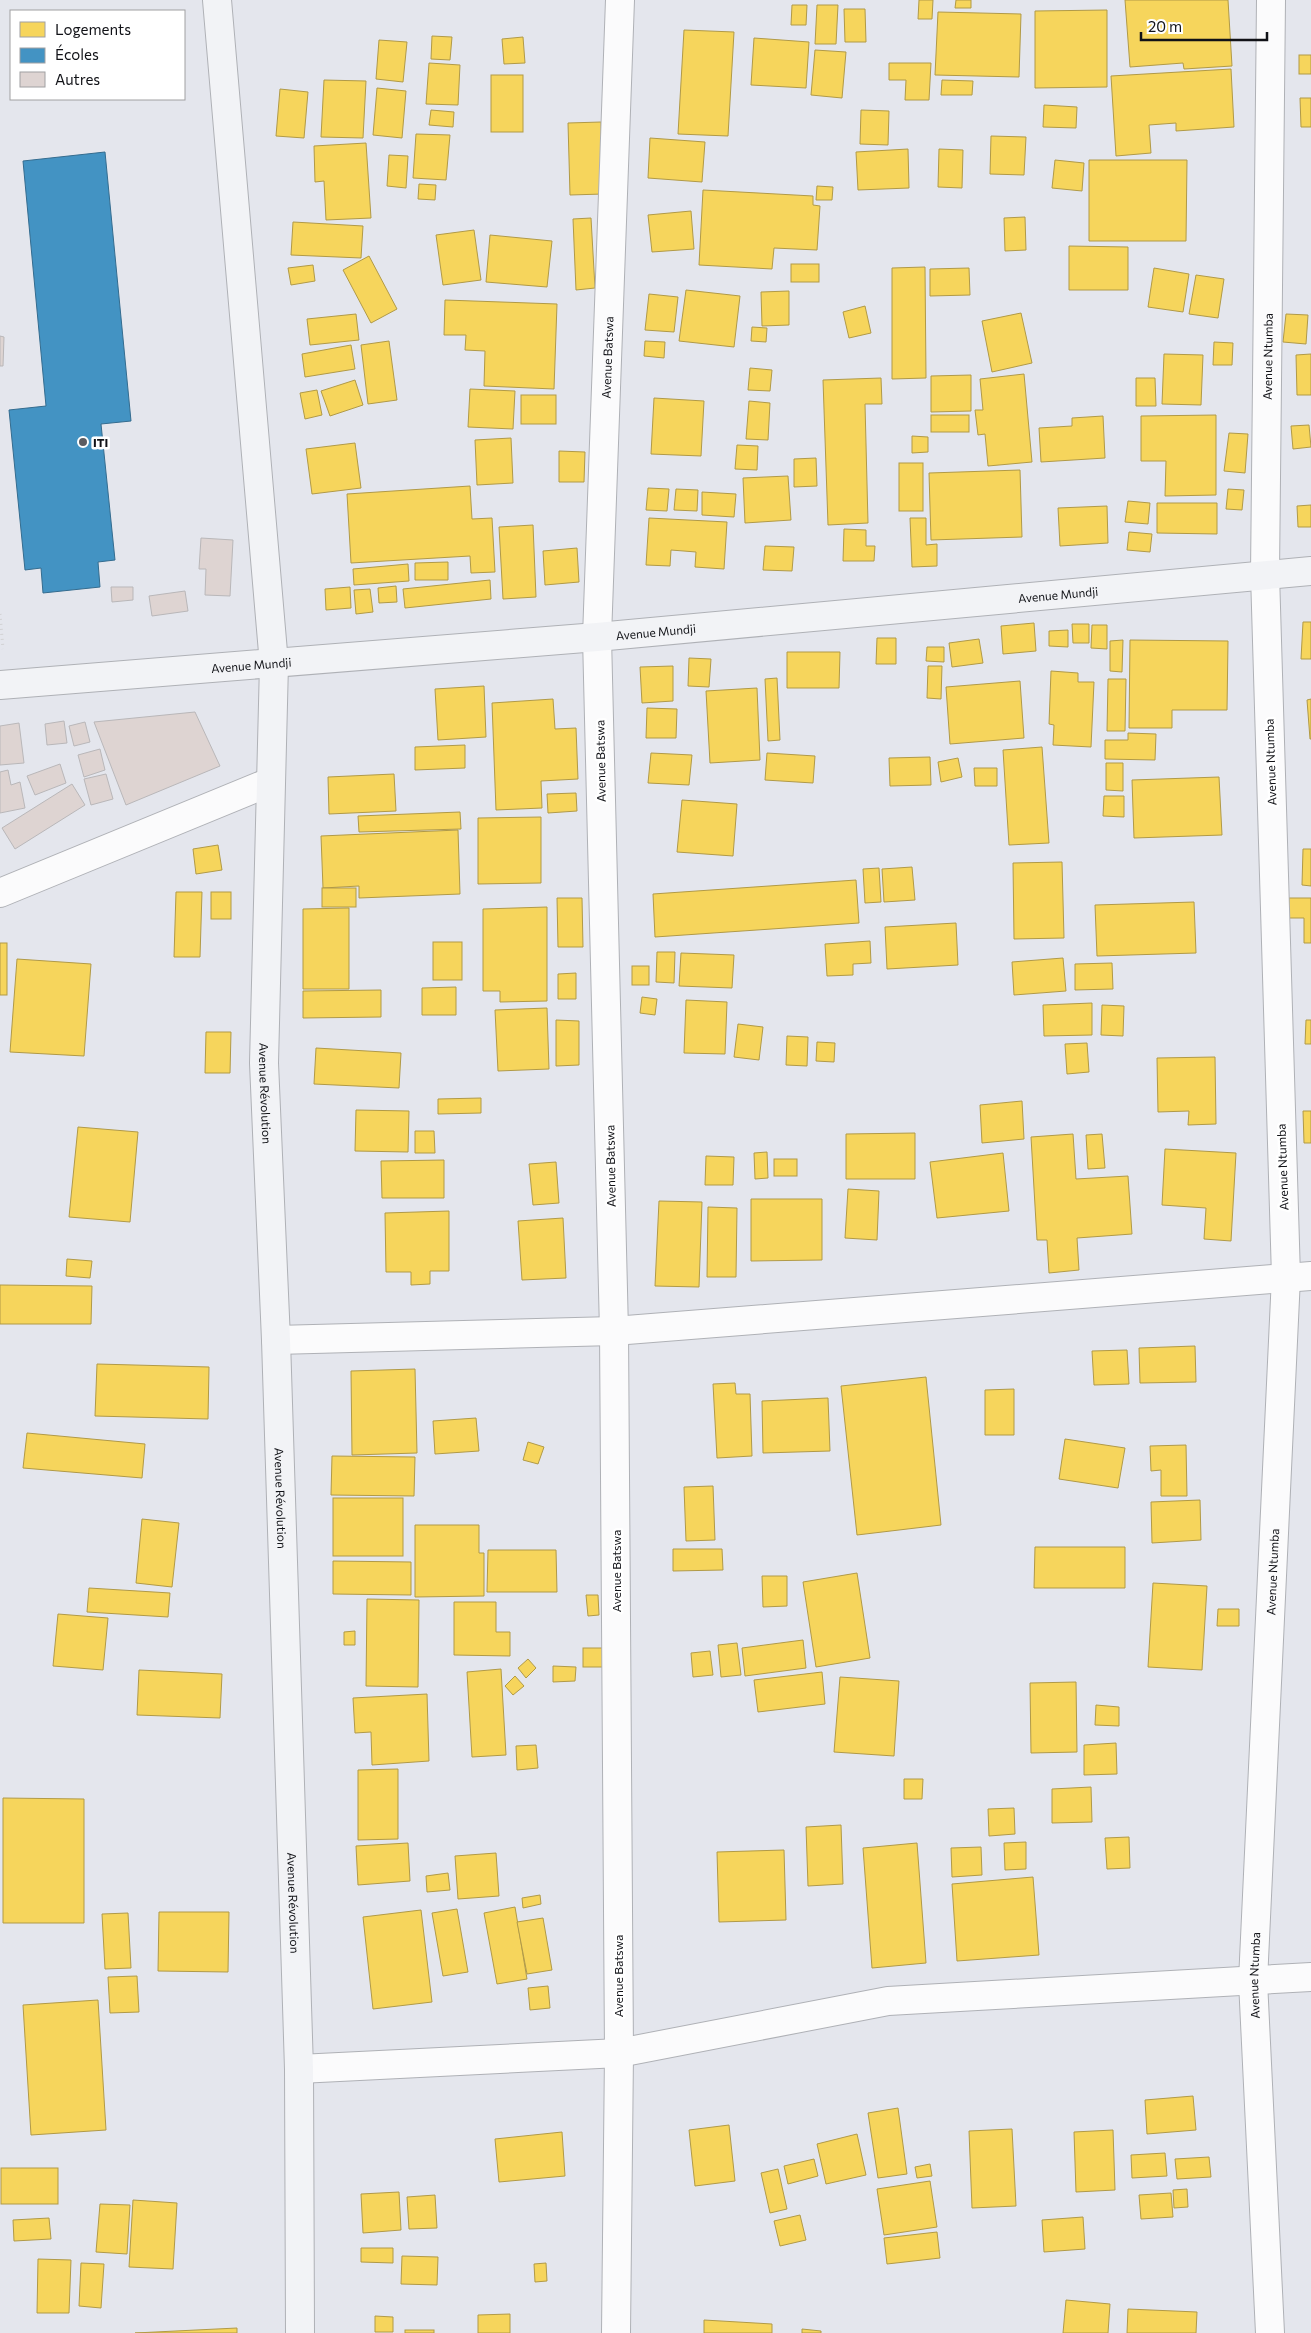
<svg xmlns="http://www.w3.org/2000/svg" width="1311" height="2333" font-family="Commissioner,sans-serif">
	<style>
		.homes { fill: #f6d55c; stroke: #b19a47 }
		.schools { fill: #4393c3; stroke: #346c8f }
		.building { fill: #ded4d2; stroke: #b9b7b9 }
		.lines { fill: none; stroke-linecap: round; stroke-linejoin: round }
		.street-casing { stroke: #afb1b6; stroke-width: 30 }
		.secondary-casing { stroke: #afb1b6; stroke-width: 30 }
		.path { stroke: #d2d2d4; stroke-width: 3; stroke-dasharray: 1 4; stroke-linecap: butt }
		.street { stroke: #fbfbfc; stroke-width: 28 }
		.secondary { stroke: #f2f3f6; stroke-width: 28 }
		.poi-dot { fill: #5b5c62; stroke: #fff; stroke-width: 2 }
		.labels { text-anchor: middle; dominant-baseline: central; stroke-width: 5; stroke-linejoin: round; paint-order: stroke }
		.street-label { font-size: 12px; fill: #111217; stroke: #fff }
		.poi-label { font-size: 12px; font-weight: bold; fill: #111217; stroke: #fff; text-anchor: start }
	</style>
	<rect width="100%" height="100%" fill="#e4e6ed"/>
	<g class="homes">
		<polygon points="919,0 933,0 932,19 918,19"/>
		<polygon points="956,0 971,0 971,8 955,8"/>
		<polygon points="1125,0 1228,0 1232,66 1184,69 1183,63 1130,67"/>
		<polygon points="792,5 807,5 806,25 791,25"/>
		<polygon points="817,5 838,5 836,44 815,44"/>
		<polygon points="844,9 865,9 866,42 845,42"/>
		<polygon points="1107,10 1107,87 1035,88 1035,11"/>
		<polygon points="938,12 1021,14 1019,77 935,75"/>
		<polygon points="684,30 734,32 728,136 678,134"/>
		<polygon points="432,36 452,37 450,60 431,59"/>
		<polygon points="523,37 525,63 504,64 502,39"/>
		<polygon points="754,38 809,42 806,88 751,85"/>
		<polygon points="379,40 407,42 403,82 376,79"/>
		<polygon points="815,50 846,52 842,98 811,95"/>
		<rect x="1299" y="55" width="12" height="19"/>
		<polygon points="429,63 460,65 458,105 426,104"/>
		<polygon points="889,63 931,63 929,100 905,100 906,80 889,80"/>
		<polygon points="1231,69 1234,127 1176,131 1176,123 1149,125 1151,153 1116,156 1111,76"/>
		<rect x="491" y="75" width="32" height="57"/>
		<polygon points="324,80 366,81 363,138 321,137"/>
		<polygon points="942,80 973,81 972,95 941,95"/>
		<polygon points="377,88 406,91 402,138 373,135"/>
		<polygon points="280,89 308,92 304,138 276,136"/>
		<polygon points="1300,98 1311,98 1311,127 1301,127"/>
		<polygon points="1044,105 1077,107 1076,128 1043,127"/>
		<polygon points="431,110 454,112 453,127 429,125"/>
		<polygon points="861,110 889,111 888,145 860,144"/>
		<polygon points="601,122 603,194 570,195 568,123"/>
		<polygon points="416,134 450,135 446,180 413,178"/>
		<polygon points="991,136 1026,137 1024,175 990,174"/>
		<polygon points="650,138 705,142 702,182 648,178"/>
		<polygon points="366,143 371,218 326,220 324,181 315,182 314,146"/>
		<polygon points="908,149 909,188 858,190 856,152"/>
		<polygon points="939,149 963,150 962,188 938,187"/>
		<polygon points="389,155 408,156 406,188 387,186"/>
		<polygon points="1055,160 1084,163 1082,191 1052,188"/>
		<polygon points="1089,160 1187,160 1186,241 1089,241"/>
		<polygon points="419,184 436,185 435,200 418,199"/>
		<polygon points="817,186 833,187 832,200 816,200"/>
		<polygon points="703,190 813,196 813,205 820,206 817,250 774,248 772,269 699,265"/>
		<polygon points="691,211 694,249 652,252 648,215"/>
		<polygon points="1025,217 1026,250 1005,251 1004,218"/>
		<polygon points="591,218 595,288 576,290 573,219"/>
		<polygon points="293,222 363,226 361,258 291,255"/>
		<polygon points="474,230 481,280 443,285 436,235"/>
		<polygon points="490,235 552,241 547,287 486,282"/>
		<polygon points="1069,246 1128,247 1128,290 1069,290"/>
		<polygon points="369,256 397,309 371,323 343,270"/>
		<rect x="791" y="264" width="28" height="18"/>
		<polygon points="313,265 315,281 291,285 288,268"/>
		<polygon points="925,267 926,378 892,379 892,268"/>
		<polygon points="969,268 970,295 930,296 930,269"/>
		<polygon points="1154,268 1189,274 1183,312 1148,307"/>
		<polygon points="1196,275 1224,279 1218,318 1189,314"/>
		<polygon points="686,290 740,296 734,347 679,341"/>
		<polygon points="789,291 789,325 762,326 761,292"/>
		<polygon points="649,294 678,297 674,332 645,330"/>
		<polygon points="445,300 557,304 554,389 484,386 485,351 465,350 466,335 444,335"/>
		<polygon points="865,306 871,333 849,338 843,312"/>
		<polygon points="1021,313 1032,363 992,372 982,321"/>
		<polygon points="356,314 359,340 310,345 307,319"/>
		<polygon points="1286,314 1308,315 1306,344 1283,342"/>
		<polygon points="752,327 767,328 766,342 751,341"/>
		<polygon points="389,341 397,400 368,404 361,345"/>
		<polygon points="645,341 665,342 664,358 644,356"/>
		<polygon points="1214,342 1233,343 1232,365 1213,365"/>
		<polygon points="351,345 355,369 305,377 302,354"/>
		<polygon points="1164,354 1203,355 1201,405 1162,404"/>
		<polygon points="1311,354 1311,395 1297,395 1296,355"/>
		<polygon points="750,368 772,370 770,391 748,390"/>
		<polygon points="1024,374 1032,462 988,466 985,434 978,435 975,410 983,410 980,379"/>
		<polygon points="971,375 971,411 931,412 931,376"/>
		<polygon points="881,378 882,404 865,404 868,523 828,525 823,380"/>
		<polygon points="1136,378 1155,378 1156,406 1136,406"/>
		<polygon points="355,380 363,405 330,416 321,391"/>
		<polygon points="470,389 515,391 513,429 468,427"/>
		<polygon points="317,390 322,415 305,419 300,393"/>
		<rect x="521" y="395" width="35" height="29"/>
		<polygon points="654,398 704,401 701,456 651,454"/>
		<polygon points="749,401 770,403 768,440 746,439"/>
		<rect x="931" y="415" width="38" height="17"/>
		<polygon points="1216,415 1216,495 1165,496 1166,461 1141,461 1141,416"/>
		<polygon points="1103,416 1105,458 1041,462 1039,428 1072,426 1072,418"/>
		<polygon points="1309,425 1311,447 1293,449 1291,426"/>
		<polygon points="1229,433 1248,434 1245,473 1224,471"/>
		<polygon points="912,436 928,437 928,452 912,453"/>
		<polygon points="511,438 513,483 477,485 475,440"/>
		<polygon points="355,443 361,488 312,494 306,449"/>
		<polygon points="737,445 758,446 757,470 735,469"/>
		<polygon points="559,451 585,452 584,482 559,482"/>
		<polygon points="816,458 817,486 794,487 794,459"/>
		<rect x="899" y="463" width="24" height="48"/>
		<polygon points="1020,470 1022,537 931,540 929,473"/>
		<polygon points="788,476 791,520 745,523 743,478"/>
		<polygon points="470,486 472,519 492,518 495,572 471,573 470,556 351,563 347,494"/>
		<polygon points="648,488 669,489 667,511 646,510"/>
		<polygon points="676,489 698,490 697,511 674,510"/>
		<polygon points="1228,489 1244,490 1242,510 1226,509"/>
		<polygon points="702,492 736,494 734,517 702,515"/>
		<polygon points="1128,501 1150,503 1148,524 1125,522"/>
		<polygon points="1157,503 1217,503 1217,534 1157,533"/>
		<polygon points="1311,505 1311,527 1298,527 1297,506"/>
		<polygon points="1107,506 1108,543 1060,546 1058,508"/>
		<polygon points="649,518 727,522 724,569 695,567 696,552 671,550 670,566 646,565"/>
		<polygon points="910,518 926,518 926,545 937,544 937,566 912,567"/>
		<polygon points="533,525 536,597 503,599 499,527"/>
		<polygon points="844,529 866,530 866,546 875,546 874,561 843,561"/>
		<polygon points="1129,532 1152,534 1150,552 1127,550"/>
		<polygon points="765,546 794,547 792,571 763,570"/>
		<polygon points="577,548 579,582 545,585 543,551"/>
		<polygon points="448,562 448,580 415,580 415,563"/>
		<polygon points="408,564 409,581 354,585 353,569"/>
		<polygon points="490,580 491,599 405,608 403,589"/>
		<polygon points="396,586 397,602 379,603 378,588"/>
		<polygon points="350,587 351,608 326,610 325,589"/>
		<polygon points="370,589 373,612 356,614 354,590"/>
		<polygon points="1303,622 1311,622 1311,659 1301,659"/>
		<polygon points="1034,623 1036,651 1003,654 1001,626"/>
		<polygon points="1072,624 1089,624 1089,643 1073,643"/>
		<polygon points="1092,625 1107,625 1107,649 1091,648"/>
		<polygon points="1068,630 1068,647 1049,646 1049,631"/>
		<polygon points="877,638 896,638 896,664 876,664"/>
		<polygon points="979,639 983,663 952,667 949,643"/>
		<polygon points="1123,640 1122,672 1110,671 1110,641"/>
		<polygon points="1130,640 1228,641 1227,710 1172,710 1172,728 1129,728"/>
		<polygon points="927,647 944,647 944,662 926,661"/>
		<polygon points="787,652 840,652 839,688 787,688"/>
		<polygon points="689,658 711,659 709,687 688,686"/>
		<polygon points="673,666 673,701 642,703 640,667"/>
		<polygon points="928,666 942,666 941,699 927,698"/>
		<polygon points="1051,671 1078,673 1078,682 1094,682 1091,747 1053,745 1054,725 1049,724"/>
		<polygon points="777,678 780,740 768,741 765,679"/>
		<polygon points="1108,679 1126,679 1125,731 1107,731"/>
		<polygon points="1020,681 1024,738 950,744 946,687"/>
		<polygon points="484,686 486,737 438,740 435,689"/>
		<polygon points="757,688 760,760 710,763 706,691"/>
		<polygon points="553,699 555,729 576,728 578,779 541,781 542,808 496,810 492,703"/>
		<polygon points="1311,699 1311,739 1310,739 1307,700"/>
		<polygon points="647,708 677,709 676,738 646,738"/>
		<polygon points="1128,733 1156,734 1155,760 1105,759 1105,740 1128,740"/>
		<polygon points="465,745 465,768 415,770 415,747"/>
		<polygon points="1042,747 1049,843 1009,845 1003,750"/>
		<polygon points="651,753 692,755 689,785 648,783"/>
		<polygon points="767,753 815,756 813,783 765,780"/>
		<polygon points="930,757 931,785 890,786 889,758"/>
		<polygon points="958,758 962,777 941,782 938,762"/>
		<polygon points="1106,763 1123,763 1123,791 1106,790"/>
		<polygon points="974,768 997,768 997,786 975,786"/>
		<polygon points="394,774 396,811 329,814 328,777"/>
		<polygon points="1219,777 1222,835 1134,838 1132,780"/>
		<polygon points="576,793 577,811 548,813 547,794"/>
		<polygon points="1104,796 1124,796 1124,817 1103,816"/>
		<polygon points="682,800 737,804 733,856 677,852"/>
		<polygon points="460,812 461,829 359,832 358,816"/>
		<polygon points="541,817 541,883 478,884 478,818"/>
		<polygon points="458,830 460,894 359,898 359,886 323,888 321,836"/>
		<polygon points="218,845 222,870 196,874 193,849"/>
		<polygon points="1303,849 1311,849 1311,886 1302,885"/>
		<polygon points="1062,862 1064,938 1014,939 1013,863"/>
		<polygon points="912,867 915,900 884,902 882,869"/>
		<polygon points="879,868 881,902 865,903 863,869"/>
		<polygon points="856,880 859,923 655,937 653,894"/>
		<rect x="322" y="888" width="34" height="19"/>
		<polygon points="176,892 202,892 200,957 174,957"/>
		<rect x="211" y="892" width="20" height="27"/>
		<polygon points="557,898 582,898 583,947 558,947"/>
		<polygon points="1289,898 1311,898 1311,943 1304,943 1304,918 1288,918"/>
		<polygon points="1194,902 1196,953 1097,956 1095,905"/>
		<polygon points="547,907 547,1001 500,1002 500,991 483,991 483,909"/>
		<polygon points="349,908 349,989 303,989 303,909"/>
		<polygon points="956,923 958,965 887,969 885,927"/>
		<polygon points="870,941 871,963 853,964 853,975 827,976 825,944"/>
		<rect x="433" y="942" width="29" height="38"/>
		<rect x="0" y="943" width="7" height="52"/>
		<polygon points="657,952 675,952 674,983 656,982"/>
		<polygon points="681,953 734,955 732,988 679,986"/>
		<polygon points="1063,958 1066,991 1014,995 1012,962"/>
		<polygon points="17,959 91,964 84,1056 10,1052"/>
		<polygon points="1112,963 1113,989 1075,990 1075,964"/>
		<rect x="632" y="966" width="17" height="19"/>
		<polygon points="576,973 576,999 558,999 558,974"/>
		<polygon points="456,987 456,1015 422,1015 422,988"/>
		<polygon points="381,990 381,1017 303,1018 303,991"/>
		<polygon points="642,997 657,999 655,1015 640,1013"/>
		<polygon points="686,1000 727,1002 725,1054 684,1053"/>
		<polygon points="1092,1003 1092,1035 1044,1036 1043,1005"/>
		<polygon points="1102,1005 1124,1006 1123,1036 1101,1035"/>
		<polygon points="547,1008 549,1069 498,1071 495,1010"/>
		<polygon points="556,1020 579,1021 579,1065 556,1066"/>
		<polygon points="1306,1020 1311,1020 1311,1044 1305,1044"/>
		<polygon points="738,1024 763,1027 759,1060 734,1057"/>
		<polygon points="206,1032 231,1032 230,1073 205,1073"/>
		<polygon points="787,1036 808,1037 807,1066 786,1065"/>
		<polygon points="817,1042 835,1043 834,1062 816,1061"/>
		<polygon points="1087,1043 1089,1072 1067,1074 1065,1044"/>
		<polygon points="316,1048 401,1053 399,1088 314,1084"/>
		<polygon points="1215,1057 1216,1124 1188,1125 1189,1111 1158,1112 1157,1058"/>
		<polygon points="481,1098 481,1113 438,1114 438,1099"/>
		<polygon points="1022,1101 1024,1139 982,1143 980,1105"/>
		<polygon points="356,1110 409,1111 408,1152 355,1151"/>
		<polygon points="1303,1111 1311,1111 1311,1143 1304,1143"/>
		<polygon points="78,1127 138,1132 130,1222 69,1217"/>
		<polygon points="415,1131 434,1131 435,1153 415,1153"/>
		<polygon points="915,1133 915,1179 846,1179 846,1134"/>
		<polygon points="1073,1134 1076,1179 1128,1176 1132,1234 1077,1238 1079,1270 1049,1273 1047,1240 1037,1240 1031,1137"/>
		<polygon points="1102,1134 1105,1168 1088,1169 1086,1135"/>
		<polygon points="1165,1149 1236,1153 1231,1241 1204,1239 1206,1208 1162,1205"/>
		<polygon points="767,1152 768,1178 755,1179 754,1153"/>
		<polygon points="1003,1153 1009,1211 937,1218 930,1162"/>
		<polygon points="706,1156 734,1157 733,1185 705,1185"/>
		<rect x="774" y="1159" width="23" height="17"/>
		<polygon points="444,1160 444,1198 382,1198 381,1161"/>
		<polygon points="556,1162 559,1203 533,1205 529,1164"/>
		<polygon points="848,1189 879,1191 877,1240 845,1238"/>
		<polygon points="751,1199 822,1199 822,1260 751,1261"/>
		<polygon points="659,1201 702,1202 699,1287 655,1286"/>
		<polygon points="708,1207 737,1208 736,1277 707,1277"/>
		<polygon points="449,1211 449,1271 430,1271 430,1284 411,1285 411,1272 386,1272 385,1213"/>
		<polygon points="563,1218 566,1278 522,1280 518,1221"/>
		<polygon points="67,1259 92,1261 90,1278 66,1276"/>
		<polygon points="0,1285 92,1286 91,1324 0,1324"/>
		<polygon points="1195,1346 1196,1382 1140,1383 1139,1348"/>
		<polygon points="1127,1350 1129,1384 1094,1385 1092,1351"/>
		<polygon points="97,1364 209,1367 208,1419 95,1416"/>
		<polygon points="415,1369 417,1453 352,1455 351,1371"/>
		<polygon points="926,1377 941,1525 857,1535 841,1386"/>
		<polygon points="735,1383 736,1394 750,1394 752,1456 717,1458 713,1384"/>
		<polygon points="1014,1389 1014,1435 985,1435 985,1390"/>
		<polygon points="828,1398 830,1451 763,1453 762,1401"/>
		<polygon points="476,1418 479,1451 435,1454 433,1421"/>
		<polygon points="27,1433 145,1444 142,1478 23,1468"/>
		<polygon points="1065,1439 1125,1448 1118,1488 1059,1479"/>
		<polygon points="528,1442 544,1447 538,1464 523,1460"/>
		<polygon points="1186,1445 1187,1496 1161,1496 1161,1470 1151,1471 1150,1446"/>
		<polygon points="332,1456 415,1457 414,1496 331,1495"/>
		<polygon points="713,1486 715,1540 686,1541 684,1487"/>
		<rect x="333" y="1498" width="70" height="58"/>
		<polygon points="1200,1500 1201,1540 1152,1543 1151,1502"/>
		<polygon points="142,1519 179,1523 172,1587 136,1583"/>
		<polygon points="415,1525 479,1525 479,1553 484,1553 484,1596 415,1597"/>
		<polygon points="1035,1547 1125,1547 1125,1588 1034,1588"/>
		<polygon points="673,1549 722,1549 723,1570 673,1571"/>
		<polygon points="488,1550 556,1550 557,1592 487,1592"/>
		<polygon points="333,1561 411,1562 411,1595 333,1594"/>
		<polygon points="857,1573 870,1658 816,1667 803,1582"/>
		<polygon points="762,1576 787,1576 787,1606 763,1607"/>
		<polygon points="1153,1583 1207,1586 1202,1670 1148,1667"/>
		<polygon points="89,1588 170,1593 168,1617 87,1612"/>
		<polygon points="586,1595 598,1595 599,1615 588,1616"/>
		<polygon points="367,1599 419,1600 418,1687 366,1686"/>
		<polygon points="454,1602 496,1602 496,1632 510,1632 510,1656 454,1655"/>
		<polygon points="1218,1609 1239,1609 1239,1626 1217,1626"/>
		<polygon points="58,1614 108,1618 103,1670 53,1666"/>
		<polygon points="355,1631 355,1645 344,1645 344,1632"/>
		<polygon points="803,1640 806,1668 745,1676 742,1648"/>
		<polygon points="737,1643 741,1675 721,1677 718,1645"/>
		<rect x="583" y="1648" width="21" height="19"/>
		<polygon points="710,1651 713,1675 693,1677 691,1653"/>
		<polygon points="528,1659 536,1668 526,1678 518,1668"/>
		<polygon points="553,1666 576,1667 575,1681 553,1682"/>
		<polygon points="501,1669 506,1755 472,1757 467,1672"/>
		<polygon points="139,1670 222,1674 220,1718 137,1715"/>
		<polygon points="822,1672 825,1704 758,1712 754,1680"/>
		<polygon points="515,1676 524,1686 513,1695 505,1686"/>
		<polygon points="840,1677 899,1681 894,1756 834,1752"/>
		<polygon points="1076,1682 1077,1752 1031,1753 1030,1683"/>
		<polygon points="427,1694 429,1761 372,1765 371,1732 355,1733 353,1698"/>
		<polygon points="1096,1705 1119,1707 1119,1726 1095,1725"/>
		<polygon points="1116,1743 1117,1774 1084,1775 1084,1745"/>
		<polygon points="536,1745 538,1768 517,1770 516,1746"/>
		<polygon points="398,1769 398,1839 358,1840 358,1770"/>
		<polygon points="904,1779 923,1779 922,1799 904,1799"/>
		<polygon points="1091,1787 1092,1822 1052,1823 1052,1789"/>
		<polygon points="3,1798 84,1799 84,1923 3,1923"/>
		<polygon points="1014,1808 1015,1834 989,1836 988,1809"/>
		<polygon points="841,1825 843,1884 808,1886 806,1827"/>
		<polygon points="1129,1837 1130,1868 1107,1869 1105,1838"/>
		<polygon points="1026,1842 1026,1869 1005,1870 1004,1843"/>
		<polygon points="408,1843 410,1881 358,1885 356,1846"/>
		<polygon points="917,1843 926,1963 872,1968 863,1848"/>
		<polygon points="981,1847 982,1875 952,1877 951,1848"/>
		<polygon points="784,1850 786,1920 719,1922 717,1852"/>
		<polygon points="496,1853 499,1896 458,1899 455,1856"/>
		<polygon points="448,1873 450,1890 427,1892 426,1876"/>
		<polygon points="1033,1877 1039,1955 957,1961 952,1884"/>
		<polygon points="540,1895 541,1904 523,1908 522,1898"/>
		<polygon points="515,1907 527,1979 497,1984 484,1913"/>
		<polygon points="457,1909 468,1972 443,1976 432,1913"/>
		<polygon points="421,1910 432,2002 373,2009 363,1917"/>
		<polygon points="159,1912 229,1912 228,1972 158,1971"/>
		<polygon points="128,1913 131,1968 105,1969 102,1914"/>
		<polygon points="543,1918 552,1970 527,1974 517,1922"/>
		<polygon points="137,1976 139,2012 110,2013 108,1977"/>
		<polygon points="548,1986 550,2008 530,2010 528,1988"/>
		<polygon points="98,2000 106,2130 31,2135 23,2005"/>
		<polygon points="1193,2096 1196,2130 1147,2134 1145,2100"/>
		<polygon points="898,2108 907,2174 878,2178 868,2113"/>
		<polygon points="729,2125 735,2181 695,2186 689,2130"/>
		<polygon points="1012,2129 1016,2206 972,2208 969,2131"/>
		<polygon points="1113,2130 1115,2190 1076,2192 1074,2132"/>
		<polygon points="562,2132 565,2176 499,2182 495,2139"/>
		<polygon points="857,2134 866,2175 826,2184 817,2144"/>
		<polygon points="1165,2153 1167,2176 1132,2178 1131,2155"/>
		<polygon points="1209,2157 1211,2177 1177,2179 1175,2159"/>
		<polygon points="814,2159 818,2176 788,2184 784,2166"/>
		<polygon points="930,2164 932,2176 917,2178 915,2167"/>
		<rect x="1" y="2168" width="57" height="36"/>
		<polygon points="778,2169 787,2209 770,2213 761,2173"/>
		<polygon points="930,2181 937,2227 884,2235 877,2189"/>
		<polygon points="1187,2189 1188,2207 1174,2208 1173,2190"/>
		<polygon points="399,2192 401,2230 363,2233 361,2194"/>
		<polygon points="1171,2193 1173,2217 1141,2219 1139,2195"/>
		<polygon points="435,2195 437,2228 409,2229 407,2197"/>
		<polygon points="133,2200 177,2203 173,2269 129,2267"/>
		<polygon points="100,2204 130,2205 127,2254 96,2252"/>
		<polygon points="800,2215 806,2240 780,2246 774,2221"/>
		<polygon points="1083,2217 1085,2249 1044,2252 1042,2220"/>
		<polygon points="49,2218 51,2239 14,2241 13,2220"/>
		<polygon points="937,2232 940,2258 887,2264 884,2238"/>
		<polygon points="361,2248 393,2248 393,2263 361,2262"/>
		<polygon points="402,2256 438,2257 437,2285 401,2284"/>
		<polygon points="38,2259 71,2260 69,2313 37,2313"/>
		<polygon points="81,2263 104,2264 101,2308 79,2306"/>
		<polygon points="546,2263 547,2281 535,2282 534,2264"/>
		<polygon points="1066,2300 1110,2304 1108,2333 1063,2333"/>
		<polygon points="1128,2309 1197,2312 1196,2333 1127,2333"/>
		<polygon points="510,2314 510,2333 478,2333 478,2315"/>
		<polygon points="375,2316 393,2317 393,2332 375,2332"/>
		<polygon points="704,2320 772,2324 772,2333 704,2333"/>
		<polygon points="237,2328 237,2333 135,2333"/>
		<polygon points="802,2329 821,2331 821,2333 802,2333"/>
		<rect x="405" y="2330" width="29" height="3"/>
	</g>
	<polygon class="schools" points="105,152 131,421 101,424 115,560 98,562 100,587 43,593 41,568 25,570 9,410 46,406 23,161"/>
	<g class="building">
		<polygon points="0,336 4,337 3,366 0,366"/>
		<polygon points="201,538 233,540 230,596 205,595 206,569 199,569"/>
		<polygon points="111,587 133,587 133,600 112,602"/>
		<polygon points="185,591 188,611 152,616 149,596"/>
		<polygon points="195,712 220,766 126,805 94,722"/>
		<polygon points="64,721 67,743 47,745 45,724"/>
		<polygon points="85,722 90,742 74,746 69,726"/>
		<polygon points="19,723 24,763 0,765 0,726"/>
		<polygon points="100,749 105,770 84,777 78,755"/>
		<polygon points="60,764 66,783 35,795 27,776"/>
		<polygon points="8,770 11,785 20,782 25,808 0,813 0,772"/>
		<polygon points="106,774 113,799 91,805 84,779"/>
		<polygon points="72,784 85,805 15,849 2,828"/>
	</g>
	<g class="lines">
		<g class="street-casing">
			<g id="street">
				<polyline points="0,893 270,782"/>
				<polyline points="276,1340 614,1331 1311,1276"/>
				<polyline points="299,2069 619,2053 888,2001 1311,1977"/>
				<path id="s1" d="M616 2333 619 2053 614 1331 597 637 620 0"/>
				<path id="s2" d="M1270 2333 1253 1981 1286 1277 1265 574 1271 0"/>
			</g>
		</g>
		<g class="secondary-casing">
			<g id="secondary">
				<path id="s3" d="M217 0 274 664 264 1063 276 1340 299 2069 300 2333"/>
				<path id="s4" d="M0 685 597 637 1311 571"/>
			</g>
		</g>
		<polyline class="path" points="0,614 3,649"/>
		<use href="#street" class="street"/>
		<use href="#secondary" class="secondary"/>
	</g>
	<circle class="poi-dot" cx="83" cy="442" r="5"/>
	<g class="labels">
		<g class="street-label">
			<text stroke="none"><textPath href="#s1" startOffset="1976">Avenue Batswa</textPath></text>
			<text stroke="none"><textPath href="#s2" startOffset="1978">Avenue Ntumba</textPath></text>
			<text stroke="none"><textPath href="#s4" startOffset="1062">Avenue Mundji</textPath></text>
			<text stroke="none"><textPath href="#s4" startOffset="658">Avenue Mundji</textPath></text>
			<text stroke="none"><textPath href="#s4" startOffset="252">Avenue Mundji</textPath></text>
			<text transform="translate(600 761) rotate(-91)">Avenue Batswa</text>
			<text transform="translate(1270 762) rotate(-92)">Avenue Ntumba</text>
			<text stroke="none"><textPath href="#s3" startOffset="1096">Avenue Révolution</textPath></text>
			<text transform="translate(610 1166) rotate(-91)">Avenue Batswa</text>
			<text transform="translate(1282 1167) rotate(-92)">Avenue Ntumba</text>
			<text stroke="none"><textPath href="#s3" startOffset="1501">Avenue Révolution</textPath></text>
			<text transform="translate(616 1571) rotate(-90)">Avenue Batswa</text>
			<text stroke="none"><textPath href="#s2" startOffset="762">Avenue Ntumba</textPath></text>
			<text stroke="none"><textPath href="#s3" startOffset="1906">Avenue Révolution</textPath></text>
			<text transform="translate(618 1976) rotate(-90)">Avenue Batswa</text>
			<text stroke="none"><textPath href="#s2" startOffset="358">Avenue Ntumba</textPath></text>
		</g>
		<g class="poi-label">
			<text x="93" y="442">ITI</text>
		</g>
	</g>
	<rect x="10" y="10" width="175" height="90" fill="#ffffff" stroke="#a0a0a2"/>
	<rect x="20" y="22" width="25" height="15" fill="#f6d55c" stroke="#a0a0a2"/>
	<text x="55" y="35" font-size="15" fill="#111217">Logements</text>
	<rect x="20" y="48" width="25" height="15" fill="#4393c3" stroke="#a0a0a2"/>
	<text x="55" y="60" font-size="15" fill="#111217">Écoles</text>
	<rect x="20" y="72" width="25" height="15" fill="#ded4d2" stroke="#a0a0a2"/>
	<text x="55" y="85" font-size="15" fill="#111217">Autres</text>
	<path d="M1141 32v8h126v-8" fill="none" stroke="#111217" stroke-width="2.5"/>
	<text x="1148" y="32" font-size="15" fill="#111217" stroke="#ffffff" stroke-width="4" paint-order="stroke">20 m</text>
</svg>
